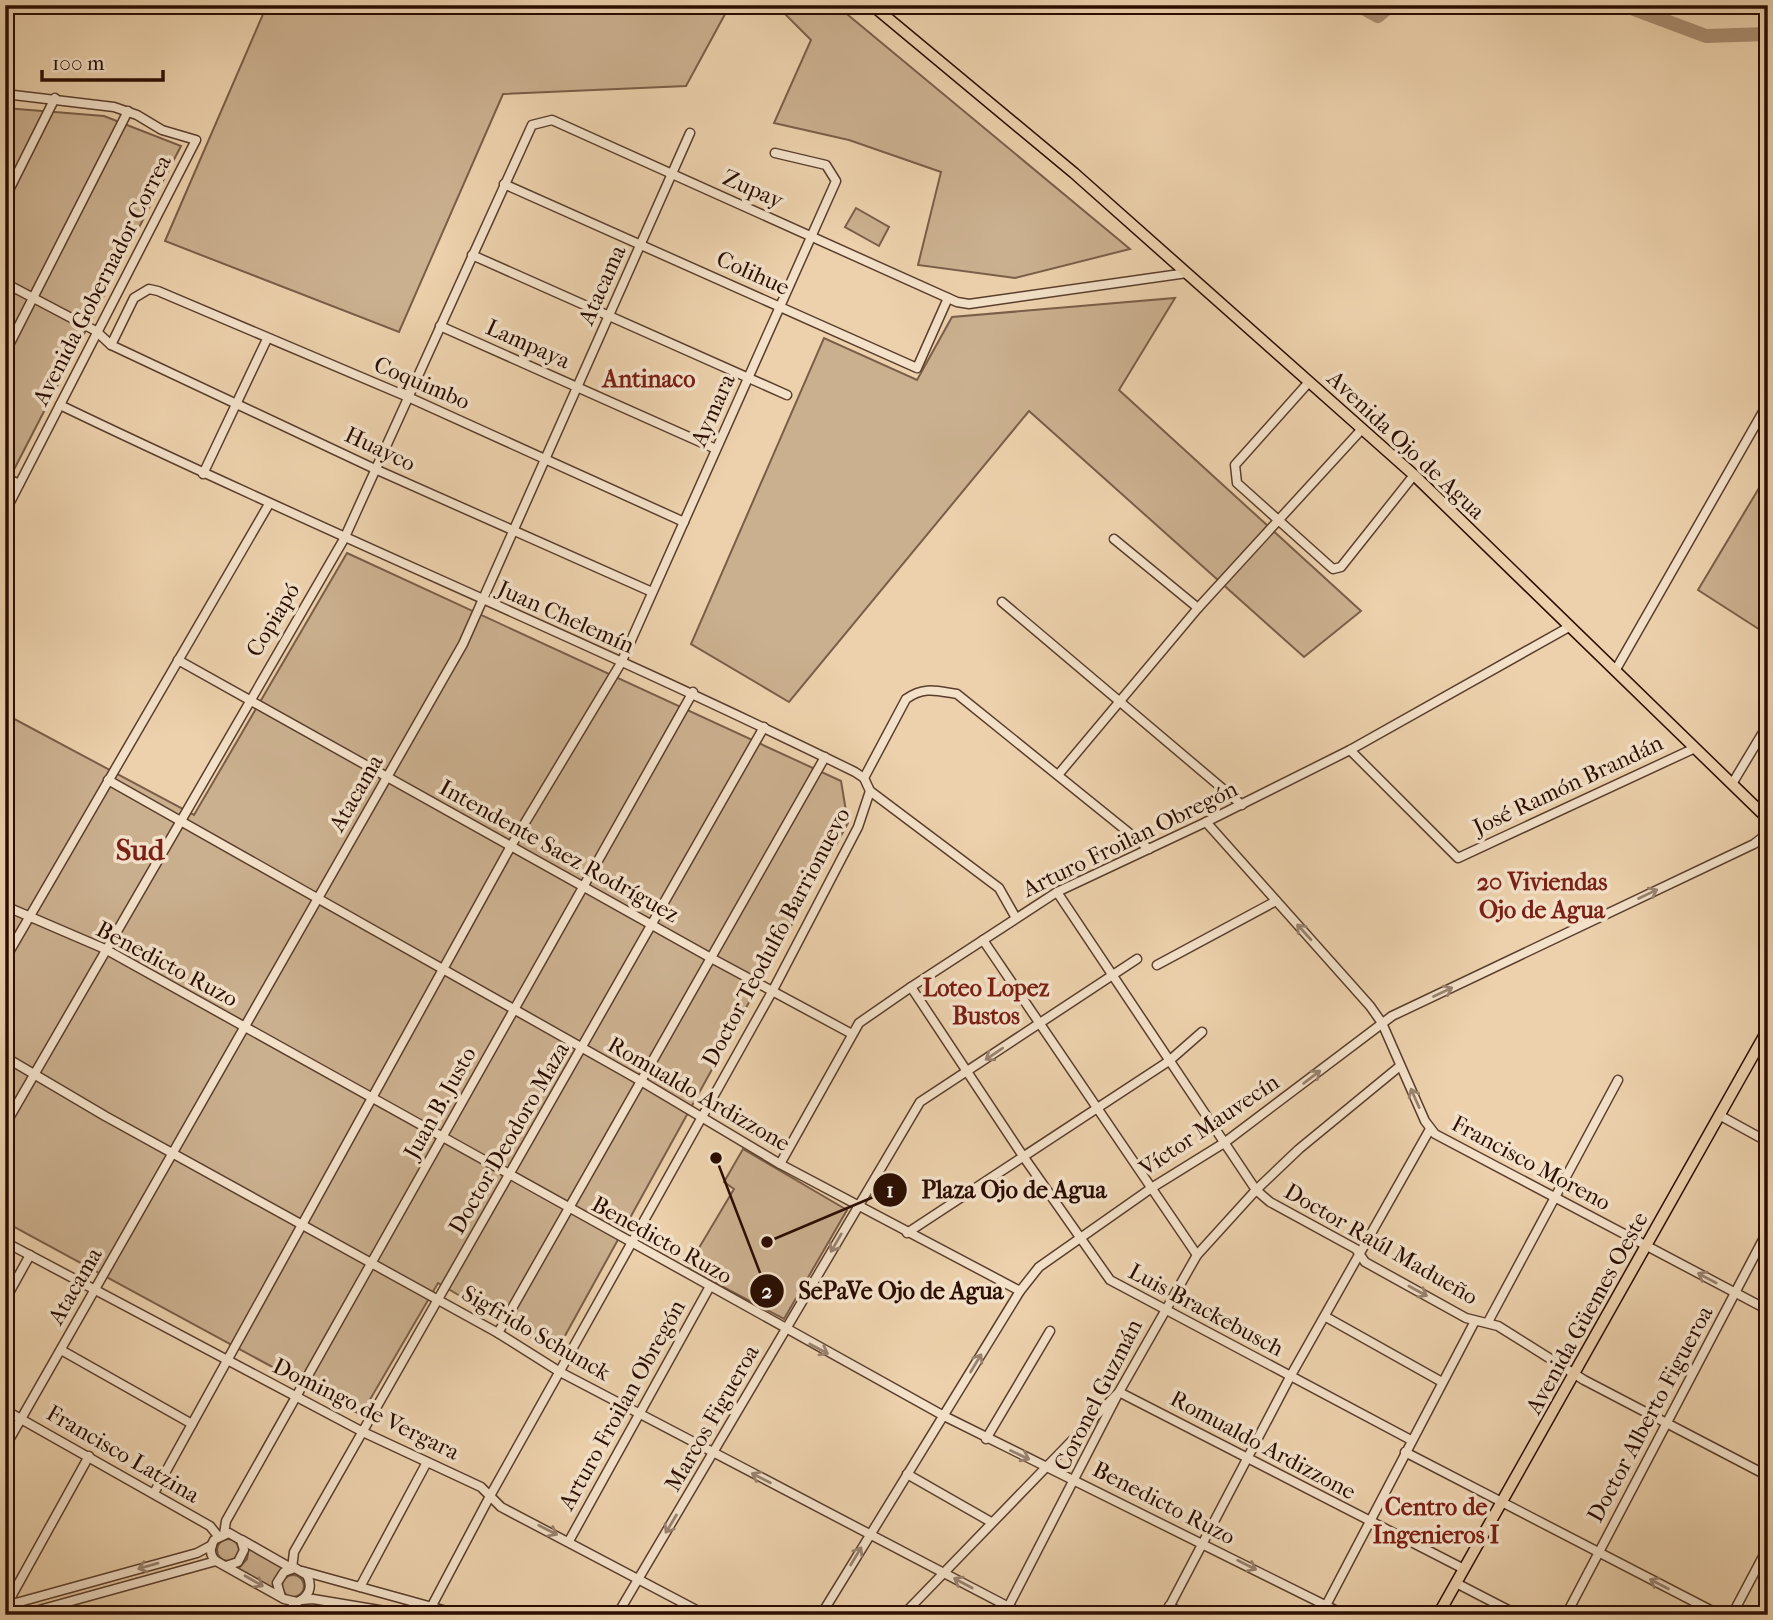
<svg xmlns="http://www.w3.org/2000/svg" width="1773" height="1620" font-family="'IM FELL French Canon',serif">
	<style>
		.green { fill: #cbb08f; stroke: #7a5e48; stroke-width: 2 }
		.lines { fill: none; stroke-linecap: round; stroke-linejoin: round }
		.river { stroke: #aa8e72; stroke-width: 14 }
		.minor-casing { stroke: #5a3e2c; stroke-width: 11 }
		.major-casing { stroke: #2a0d02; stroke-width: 13 }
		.minor { stroke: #f3e1c9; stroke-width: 8 }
		.major { stroke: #ecd1ac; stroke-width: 10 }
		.oneway { stroke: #99826f }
		.labels { text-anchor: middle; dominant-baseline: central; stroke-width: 7; stroke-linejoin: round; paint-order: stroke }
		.street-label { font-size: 23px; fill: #2a0d02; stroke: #f3e1c9 }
		.neighbourhood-label { font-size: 24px; font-weight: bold; fill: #7a1f14; stroke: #f3e1c9 }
		.district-label { font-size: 30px; font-weight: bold; fill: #7a1f14; stroke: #f3e1c9 }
		.leader { fill: none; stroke: #2a0d02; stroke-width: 2.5 }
		.callout-dot { fill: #2a0d02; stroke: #f3e1c9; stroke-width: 2.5 }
		.mark-label { font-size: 21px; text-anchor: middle; font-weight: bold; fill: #fff }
		.callout-label { font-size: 24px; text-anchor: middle; font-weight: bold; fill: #2a0d02; stroke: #f3e1c9; stroke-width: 7; stroke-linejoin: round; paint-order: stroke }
	</style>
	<rect width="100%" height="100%" fill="#ecd1ac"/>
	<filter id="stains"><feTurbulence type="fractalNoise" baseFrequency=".00286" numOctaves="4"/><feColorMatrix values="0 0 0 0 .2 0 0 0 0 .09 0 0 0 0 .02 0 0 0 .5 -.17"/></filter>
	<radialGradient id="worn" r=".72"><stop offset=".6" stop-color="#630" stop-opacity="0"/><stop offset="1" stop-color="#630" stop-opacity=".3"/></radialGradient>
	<g class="green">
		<polygon points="267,5 730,5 686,86 503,94 399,332 165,241"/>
		<polygon points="776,5 836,5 1130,249 1015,278 918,265 941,172 849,140 774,123 811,40"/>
		<polygon points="5,108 104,116 181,146 5,487"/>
		<polygon points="856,208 889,227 879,246 845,227"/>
		<polygon points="1175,298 1119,390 1361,611 1304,657 1029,411 789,702 691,644 824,338 917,380 952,317"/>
		<polygon points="1768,473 1768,635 1698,590"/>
		<polygon points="347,553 841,781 848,823 556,1352 438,1283 361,1415 5,1222 5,714 194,815"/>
		<polygon points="743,1149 847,1210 784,1319 687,1268 734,1189 724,1182"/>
		<circle cx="228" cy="1550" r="11"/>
		<polygon points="249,1547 285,1568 275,1578 274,1590 238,1569 247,1559"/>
		<circle cx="293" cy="1586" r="11"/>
	</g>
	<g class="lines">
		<g class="river">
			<polyline points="1074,5 1084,5"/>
			<polyline points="1358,5 1378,16 1391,5"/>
			<polyline points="1623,5 1706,36 1768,34"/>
		</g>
		<g class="minor-casing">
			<g id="minor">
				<polyline points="5,94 114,107 137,115 162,130 196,140 5,512"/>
				<polyline points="504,184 917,368 948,298"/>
				<polyline points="5,198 55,98"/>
				<polyline points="472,255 787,395"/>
				<polyline points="5,283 96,331 111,345 375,469 652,592"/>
				<polyline points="440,326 716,449"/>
				<polyline points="111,345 134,298 149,289 158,291 408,397 684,522"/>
				<polyline points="5,353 128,111"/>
				<polyline points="1309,382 1235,465 1237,483 1333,569 1341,567 1414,475"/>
				<path d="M60 405C323 532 593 643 855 772L864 778 870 791 999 888 1016 918"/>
				<polyline points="203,474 267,339"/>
				<polyline points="5,477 19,484"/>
				<polyline points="1114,539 1198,608"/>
				<polyline points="1002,602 1242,805"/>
				<polyline points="178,660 711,958 852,1034"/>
				<polyline points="1615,671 1768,403"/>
				<polyline points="1350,750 1458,858 1695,748"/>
				<polyline points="1058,775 1198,608 1362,429"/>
				<path d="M864 778 906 699C924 686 937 691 957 694L1149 849"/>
				<polyline points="108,780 641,1081 780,1164 1020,1291"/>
				<polyline points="1732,784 1768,724"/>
				<polyline points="1206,822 1370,1006 1382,1023 1425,1121 1435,1134 1768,1310"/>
				<polyline points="1057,892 1256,1190 1270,1202 1356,1249 1365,1262 1466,1318 1498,1326 1584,1380 1768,1476"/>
				<polyline points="5,906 105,949 944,1416 1345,1615"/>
				<polyline points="983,940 1197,1255"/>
				<polyline points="5,959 269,504"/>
				<polyline points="1157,965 1276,901"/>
				<polyline points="911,987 1023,1156 1110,1280 1411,1440"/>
				<polyline points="5,1057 105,1116 498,1333 560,1372 1024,1615"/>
				<polyline points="1719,1115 1768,1142"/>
				<polyline points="5,1125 344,539 532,125 552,120 957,302 969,304 1187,273"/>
				<polyline points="780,1164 859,1023 911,987 1057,892 1206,822 1350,750 1569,627"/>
				<polyline points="907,1233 1169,1061 1202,1032"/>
				<polyline points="5,1242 363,1432 481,1487 501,1507 706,1615"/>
				<polyline points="5,1300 30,1255"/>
				<polyline points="1326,1317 1442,1382"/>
				<polyline points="1488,1322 1618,1080"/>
				<polyline points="498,1333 825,757"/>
				<polyline points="61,1350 192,1424"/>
				<polyline points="5,1410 210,1526 218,1536"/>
				<polyline points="986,1439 1050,1331"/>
				<polyline points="5,1447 463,644 690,133"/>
				<polyline points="1405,1452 1720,1615"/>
				<polyline points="907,1474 991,1522"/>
				<polyline points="154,1493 511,846 621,663 836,181 826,165 775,153"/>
				<polyline points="224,1534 226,1521 693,692"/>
				<polyline points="242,1540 291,1568"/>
				<polyline points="569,1541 709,1288"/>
				<path d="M226 1566 238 1562 244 1550 241 1540 229 1533 214 1540C210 1547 209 1555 216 1561L284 1599 297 1602C309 1597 313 1587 307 1575L295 1568 284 1572 277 1583 281 1597"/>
				<polyline points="292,1568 294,1552 764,727"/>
				<polyline points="302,1571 461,1615"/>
				<polyline points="1456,1583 1518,1615"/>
				<polyline points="360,1587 427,1462"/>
				<polyline points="302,1600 313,1599 409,1615"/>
				<polyline points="5,1606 197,1553 212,1545"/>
				<polyline points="6,1606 89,1456"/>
				<polyline points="1169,1606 1186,1615"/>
				<polyline points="21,1615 216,1561"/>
				<polyline points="290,1615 294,1602"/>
				<polyline points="427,1615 490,1496 773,990 858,827 870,791"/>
				<polyline points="617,1615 920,1102 1137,959"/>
				<polyline points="821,1615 1020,1291 1039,1267 1153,1187 1224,1143 1392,1016 1754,844 1768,833"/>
				<polyline points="903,1615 1119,1392 1464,1569"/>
				<polyline points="1004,1615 1119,1392 1197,1255 1256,1190 1299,1149 1400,1066"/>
				<polyline points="1165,1615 1290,1377 1430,1129"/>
				<polyline points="1321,1615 1475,1321"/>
				<polyline points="1566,1615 1768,1230"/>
				<polyline points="1732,1615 1768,1547"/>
			</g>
		</g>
		<g class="major-casing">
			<g id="major">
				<polyline points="872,5 1074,173 1414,475 1768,819"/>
				<polyline points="1438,1615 1768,1029"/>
			</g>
		</g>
		<use href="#minor" class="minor"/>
		<use href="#major" class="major"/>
	</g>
	<defs><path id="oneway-shaft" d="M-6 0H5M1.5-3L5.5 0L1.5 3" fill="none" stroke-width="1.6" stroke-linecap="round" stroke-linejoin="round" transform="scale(1.75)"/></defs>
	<g class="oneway">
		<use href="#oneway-shaft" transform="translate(1648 894) rotate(-25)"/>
		<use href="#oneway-shaft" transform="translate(1304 932) rotate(-132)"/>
		<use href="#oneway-shaft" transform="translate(1443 992) rotate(-25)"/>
		<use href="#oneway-shaft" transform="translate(994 1054) rotate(146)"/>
		<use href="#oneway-shaft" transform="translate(1312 1077) rotate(-37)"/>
		<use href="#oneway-shaft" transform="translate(1415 1098) rotate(-114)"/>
		<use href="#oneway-shaft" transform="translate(836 1243) rotate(120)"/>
		<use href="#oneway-shaft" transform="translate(1707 1278) rotate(-152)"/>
		<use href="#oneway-shaft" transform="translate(1418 1291) rotate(29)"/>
		<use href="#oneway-shaft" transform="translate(819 1349) rotate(28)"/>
		<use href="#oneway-shaft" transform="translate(976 1363) rotate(-59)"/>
		<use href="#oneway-shaft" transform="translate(1020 1455) rotate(25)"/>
		<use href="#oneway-shaft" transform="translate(761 1478) rotate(-153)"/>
		<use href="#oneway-shaft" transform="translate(671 1524) rotate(121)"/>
		<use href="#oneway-shaft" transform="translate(548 1530) rotate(27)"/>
		<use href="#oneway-shaft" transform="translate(856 1556) rotate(-59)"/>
		<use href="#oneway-shaft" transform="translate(1247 1565) rotate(27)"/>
		<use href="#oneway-shaft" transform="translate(148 1566) rotate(164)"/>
		<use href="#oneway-shaft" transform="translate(254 1581) rotate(30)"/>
		<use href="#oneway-shaft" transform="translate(963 1583) rotate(-152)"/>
		<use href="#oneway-shaft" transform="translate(1659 1584) rotate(-153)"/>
	</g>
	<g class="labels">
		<g class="street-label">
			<text transform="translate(753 189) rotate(24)">Zupay</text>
			<text transform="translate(753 273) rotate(24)">Colihue</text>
			<text transform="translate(102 280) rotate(-63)">Avenida Gobernador Correa</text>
			<text transform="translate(602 285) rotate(-66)">Atacama</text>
			<text transform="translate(528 344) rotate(24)">Lampaya</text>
			<text transform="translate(422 383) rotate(23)">Coquimbo</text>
			<text transform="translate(713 410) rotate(-66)">Aymara</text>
			<text transform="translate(1406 445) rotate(43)">Avenida Ojo de Agua</text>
			<text transform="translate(380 449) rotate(25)">Huayco</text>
			<text transform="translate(566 617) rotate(24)">Juan Chelemín</text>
			<text transform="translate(273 620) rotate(-59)">Copiapó</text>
			<text transform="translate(1568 785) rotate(-25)">José Ramón Brandán</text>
			<text transform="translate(356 793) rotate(-60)">Atacama</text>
			<text transform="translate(1130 839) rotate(-26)">Arturo Froilan Obregón</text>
			<text transform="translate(559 851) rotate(29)">Intendente Saez Rodríguez</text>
			<text transform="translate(776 937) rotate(-62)">Doctor Teodulfo Barrionuevo</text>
			<text transform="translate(167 964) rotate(28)">Benedicto Ruzo</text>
			<text transform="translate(699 1094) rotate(30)">Romualdo Ardizzone</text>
			<text transform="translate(440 1103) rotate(-61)">Juan B. Justo</text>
			<text transform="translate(1209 1125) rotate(-34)">Víctor Mauvecín</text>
			<text transform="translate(509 1138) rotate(-60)">Doctor Deodoro Maza</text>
			<text transform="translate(1531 1163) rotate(28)">Francisco Moreno</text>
			<text transform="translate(662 1240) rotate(29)">Benedicto Ruzo</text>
			<text transform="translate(1381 1244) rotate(30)">Doctor Raúl Madueño</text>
			<text transform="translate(75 1286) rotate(-60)">Atacama</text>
			<text transform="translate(1206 1310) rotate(28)">Luis Brackebusch</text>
			<text transform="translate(1587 1313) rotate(-61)">Avenida Güemes Oeste</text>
			<text transform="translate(536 1333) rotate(30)">Sigfrido Schunck</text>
			<text transform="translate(1098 1395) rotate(-63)">Coronel Guzmán</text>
			<text transform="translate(622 1405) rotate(-61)">Arturo Froilan Obregón</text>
			<text transform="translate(366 1409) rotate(26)">Domingo de Vergara</text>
			<text transform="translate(1650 1414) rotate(-62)">Doctor Alberto Figueroa</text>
			<text transform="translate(712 1418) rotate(-60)">Marcos Figueroa</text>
			<text transform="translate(1263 1445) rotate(28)">Romualdo Ardizzone</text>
			<text transform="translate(123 1454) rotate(30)">Francisco Latzina</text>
			<text transform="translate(1164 1503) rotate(27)">Benedicto Ruzo</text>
		</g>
		<g class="neighbourhood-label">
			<text x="649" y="379">Antinaco</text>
			<text x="1542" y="882">20 Viviendas<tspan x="1542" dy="28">Ojo de Agua</tspan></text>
			<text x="986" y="988">Loteo Lopez<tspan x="986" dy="28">Bustos</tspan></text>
			<text x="1436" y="1507">Centro de<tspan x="1436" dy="28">Ingenieros I</tspan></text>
		</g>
		<g class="district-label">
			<text x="140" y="850">Sud</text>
		</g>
	</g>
	<path class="leader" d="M767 1242L890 1190M716 1158L767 1291"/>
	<g class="callout-dot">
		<circle cx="767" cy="1242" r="7"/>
		<circle cx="716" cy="1158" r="7"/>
		<circle cx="890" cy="1190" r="18"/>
		<circle cx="767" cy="1291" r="18"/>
	</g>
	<g class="mark-label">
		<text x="890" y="1197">1</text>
		<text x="767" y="1298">2</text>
	</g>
	<g class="callout-label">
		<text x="1014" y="1198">Plaza Ojo de Agua</text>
		<text x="901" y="1299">SePaVe Ojo de Agua</text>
	</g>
	<rect width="1773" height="1620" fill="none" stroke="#ecd1ac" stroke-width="28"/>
	<rect x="7" y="7" width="1759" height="1606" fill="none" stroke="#2a0d02" stroke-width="3.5"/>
	<rect x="14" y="14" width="1745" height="1592" fill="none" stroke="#2a0d02" stroke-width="2"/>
	<path d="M42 70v10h121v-10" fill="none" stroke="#2a0d02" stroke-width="3.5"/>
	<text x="52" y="70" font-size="21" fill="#2a0d02" stroke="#f3e1c9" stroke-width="5" paint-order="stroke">100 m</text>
	<rect width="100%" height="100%" filter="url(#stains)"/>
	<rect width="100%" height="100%" fill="url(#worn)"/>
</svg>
